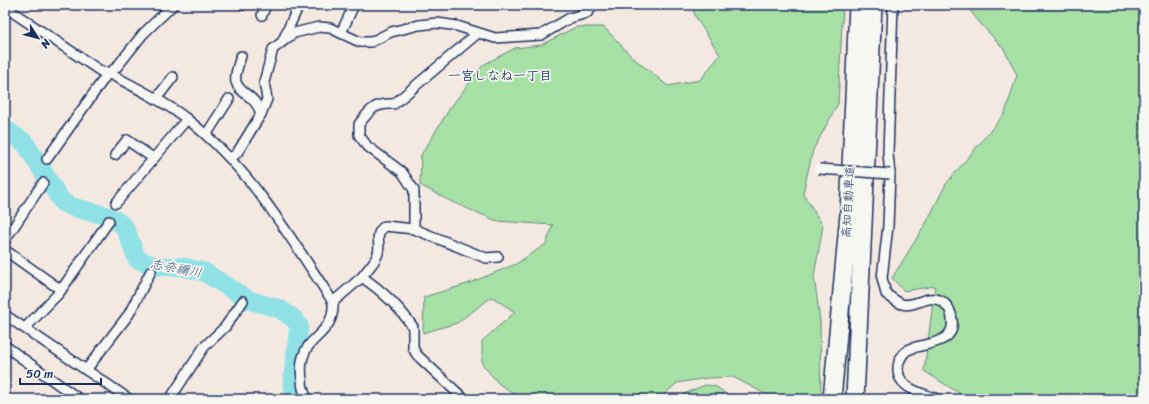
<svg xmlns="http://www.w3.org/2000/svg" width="1149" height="404" font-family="Sriracha,'Klee One',sans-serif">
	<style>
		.green { fill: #a7e0a5; stroke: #618882 }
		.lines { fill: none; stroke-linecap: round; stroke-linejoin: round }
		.river { stroke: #8fe1e6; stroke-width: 19 }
		.lane-casing { stroke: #1b2f5e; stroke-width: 8 }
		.street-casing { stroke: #1b2f5e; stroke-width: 12 }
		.highway-casing { stroke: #1b2f5e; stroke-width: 20 }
		.lane { stroke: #f6f6f2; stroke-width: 4.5 }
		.street { stroke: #f6f6f2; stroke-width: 9 }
		.highway { stroke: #f6f6f2; stroke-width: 17 }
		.street-bridge-casing { stroke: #1b2f5e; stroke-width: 12; stroke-linecap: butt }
		.street-bridge { stroke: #f6f6f2; stroke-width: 9 }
		.labels { text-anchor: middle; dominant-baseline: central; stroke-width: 3.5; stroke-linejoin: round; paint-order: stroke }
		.street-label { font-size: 12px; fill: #1b2f5e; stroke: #f6f6f2 }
		.neighbourhood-label { font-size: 13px; font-weight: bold; fill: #1b2f5e; stroke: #f6f6f2 }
		.water-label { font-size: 13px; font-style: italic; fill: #325379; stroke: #f6f6f2 }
	</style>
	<rect width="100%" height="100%" fill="#f4e9e1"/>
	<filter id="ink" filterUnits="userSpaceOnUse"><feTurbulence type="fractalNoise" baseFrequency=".025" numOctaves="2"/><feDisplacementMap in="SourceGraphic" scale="8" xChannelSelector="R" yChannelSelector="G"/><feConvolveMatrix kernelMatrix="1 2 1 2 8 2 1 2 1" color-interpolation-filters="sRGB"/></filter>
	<g filter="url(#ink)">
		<g class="green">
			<polygon points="692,5 843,5 838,104 813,150 803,193 823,226 814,276 820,321 821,399 775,399 733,377 707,378 677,383 659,399 523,399 499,384 482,364 482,341 515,312 492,297 457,323 423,333 424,297 467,284 516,264 546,244 553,225 497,221 452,202 420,185 421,155 450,108 483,65 515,48 541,45 576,27 604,27 632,57 668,86 700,80 720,55 695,16"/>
			<polygon points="966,5 1144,5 1144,399 974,399 962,395 924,371 935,286 904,291 892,278 925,225 946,184 1005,113 1017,75 1004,49 979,22"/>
			<polygon points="705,385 715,386 724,392 719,399 683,399 684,394"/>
		</g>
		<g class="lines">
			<path class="river" d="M5 129 25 143 62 202C80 214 109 210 124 227 128 232 133 251 137 259L154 266 183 267 204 272 249 300 280 309 294 319 299 326 292 385 298 399"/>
			<g class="lane-casing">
				<polyline id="lane" points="240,5 243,7"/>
			</g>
			<g class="street-casing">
				<g id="street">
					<path d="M893 5 888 154 890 174 888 226 882 278 886 294C891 297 896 302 902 304 915 308 929 292 943 302 948 306 952 313 952 320 956 344 925 343 910 349 904 351 901 357 899 362 892 387 920 393 938 399"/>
					<path d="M5 7 102 72 108 73C135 87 163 101 187 119 250 168 290 237 333 302 335 333 309 335 303 357 301 363 301 372 302 379 302 386 303 393 308 399"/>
					<polyline points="262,15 266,5"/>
					<polyline points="341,33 354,5"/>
					<polyline points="283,40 299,5"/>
					<path d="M241 56C239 64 234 74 236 82 240 95 255 94 261 114"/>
					<polyline points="156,99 173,77"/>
					<polyline points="206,135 229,99"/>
					<polyline points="115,155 127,140 153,158"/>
					<polyline points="231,158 237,153 261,114 267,99 264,82 273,49 294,33 319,27 330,28 360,42 371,42 391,32 419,25 437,23 457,26 495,38 541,35 570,18 587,13 594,5"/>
					<polyline points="47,159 108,73 116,68 143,34 173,5"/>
					<polyline points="116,203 187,119"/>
					<path d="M414 229V190L402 172 367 146 359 135V124C371 109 374 103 394 104L478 33"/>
					<polyline points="5,240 43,183"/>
					<polyline points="6,253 9,253 61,290"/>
					<path d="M362 277C367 270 374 263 377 256 383 244 372 235 385 226L414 229 486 258 498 257"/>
					<path d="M333 302 362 277C381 290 400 308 413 327V348L417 355 464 399"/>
					<polyline points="5,315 129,399"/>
					<polyline points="25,328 59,293 109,221"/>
					<polyline points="5,346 79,399"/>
					<polyline points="86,370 129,314 151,271"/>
					<polyline points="170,399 204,347 225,327 243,301"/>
				</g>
			</g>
			<g class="highway-casing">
				<g id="highway">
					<polyline points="832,399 849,214 858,5"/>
					<polyline points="855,399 873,5"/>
				</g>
			</g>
			<use href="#lane" class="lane"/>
			<use href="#street" class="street"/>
			<use href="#highway" class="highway"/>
			<g class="street-bridge-casing">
				<polyline id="street-bridge" points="819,169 890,174"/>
			</g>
			<use href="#street-bridge" class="street-bridge"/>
		</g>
	</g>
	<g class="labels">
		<g class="street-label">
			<text transform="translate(848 202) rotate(-87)">高知自動車道</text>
		</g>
		<g class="neighbourhood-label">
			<text x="500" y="75">一宮しなね一丁目</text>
		</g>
		<g class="water-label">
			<text transform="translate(176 268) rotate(11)">志奈禰川</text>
		</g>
	</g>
	<rect width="1149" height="404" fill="none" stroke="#f6f6f2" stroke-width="20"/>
	<rect x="10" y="10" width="1129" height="384" fill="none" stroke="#1b2f5e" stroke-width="1.5" filter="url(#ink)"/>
	<g transform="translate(38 38) rotate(126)" stroke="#f6f6f2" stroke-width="3" paint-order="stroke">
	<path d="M0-3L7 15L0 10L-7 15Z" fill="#1b2f5e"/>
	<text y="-6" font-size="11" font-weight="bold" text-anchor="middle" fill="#1b2f5e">N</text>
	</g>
	<path d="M20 378v6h81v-6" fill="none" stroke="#1b2f5e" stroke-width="2"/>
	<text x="26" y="378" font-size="12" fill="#1b2f5e" stroke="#f6f6f2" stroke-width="3" paint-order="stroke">50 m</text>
</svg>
